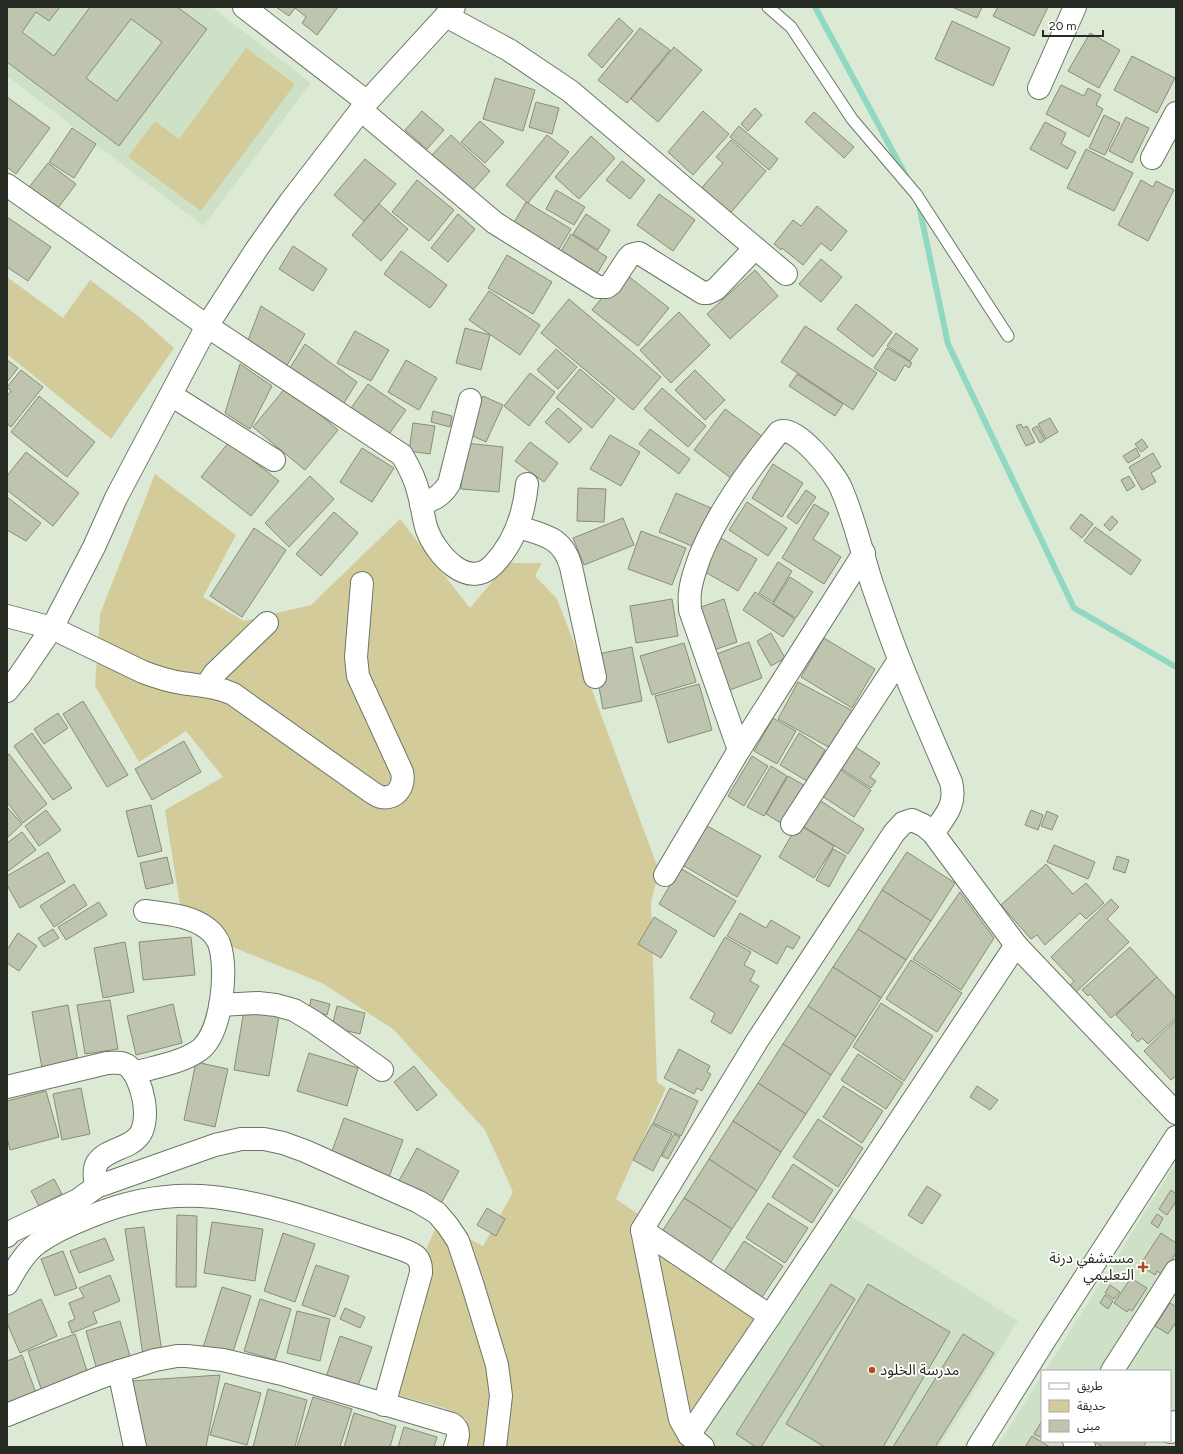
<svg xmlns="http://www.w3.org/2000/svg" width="1183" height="1454" font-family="Figtree,'Noto Sans Arabic',sans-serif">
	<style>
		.built { fill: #cee1c6 }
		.green { fill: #d4cb9b }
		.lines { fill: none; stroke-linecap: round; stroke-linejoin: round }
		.stream { stroke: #91d8c3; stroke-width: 6 }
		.building { fill: #bfc4ae; stroke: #888d77; fill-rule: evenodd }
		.service-casing { stroke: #6a7764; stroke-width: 13 }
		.minor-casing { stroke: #6a7764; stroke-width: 24 }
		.tertiary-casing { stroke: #6a7764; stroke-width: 24 }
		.service { stroke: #fff; stroke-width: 11 }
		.minor { stroke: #fff; stroke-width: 22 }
		.tertiary { stroke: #fff; stroke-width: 22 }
		.poi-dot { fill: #af4a1c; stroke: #fff; stroke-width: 1.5 }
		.labels { text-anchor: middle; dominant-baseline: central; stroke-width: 3.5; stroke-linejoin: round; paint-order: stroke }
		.poi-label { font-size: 15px; fill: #252a22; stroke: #fff; text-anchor: end }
	</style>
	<rect width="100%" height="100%" fill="#dcead5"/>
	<g class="built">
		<polygon points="7,7 212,7 311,83 203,226 7,76"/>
		<polygon points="1176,1163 1176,1447 997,1447 1042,1375 1042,1441 1170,1441 1170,1371 1045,1371"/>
		<polygon points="849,1215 1018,1321 939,1447 699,1447 697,1446"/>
	</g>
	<g class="green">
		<polygon points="246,48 295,84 201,211 128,157 155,121 179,139"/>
		<polygon points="7,277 63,318 90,280 138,316 174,348 111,439 7,354"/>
		<polygon points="155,474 236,535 203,597 244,621 311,605 400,519 470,608 508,563 542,563 535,576 557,599 586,674 659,871 651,902 657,1082 666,1088 616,1199 769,1303 785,1312 696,1447 462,1447 465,1437 466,1419 444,1408 398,1395 398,1388 424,1254 438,1223 483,1246 513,1192 485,1130 393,1029 322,983 197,933 181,911 165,810 223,777 186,731 139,762 95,686 100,614"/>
	</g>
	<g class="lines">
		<g class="stream">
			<polyline points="815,7 906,176"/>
			<polyline points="918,201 948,344 1074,608 1176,667"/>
		</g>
	</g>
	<g class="building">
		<path d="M7 7H60L49 21 36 12 22 32 54 56 90 7H177L207 29 119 146 7 62ZM131 19 162 42 117 101 86 78Z"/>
		<polygon points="276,7 338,7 317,35 302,23 306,17 295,8 289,16"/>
		<polygon points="952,7 982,7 977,18"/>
		<polygon points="998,7 1048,7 1034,36 993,16"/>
		<polygon points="619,18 633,31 602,68 588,55"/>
		<polygon points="952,21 1010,48 993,86 935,59"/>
		<polygon points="640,28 670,50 627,103 598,80"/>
		<polygon points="1090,33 1120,50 1099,88 1068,71"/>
		<polygon points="674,47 702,70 658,122 631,99"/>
		<polygon points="1132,56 1175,78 1157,113 1114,90"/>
		<polygon points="495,78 535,90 523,131 483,119"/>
		<polygon points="1061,85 1084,96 1088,88 1101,95 1096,105 1103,109 1089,137 1046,114"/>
		<polygon points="7,97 50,128 16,174 7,167"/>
		<polygon points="536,102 559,108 552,134 529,127"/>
		<polygon points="755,108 762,115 748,131 741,124"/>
		<polygon points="422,111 444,130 427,149 405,130"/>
		<polygon points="703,111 729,134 693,175 668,152"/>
		<polygon points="814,112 854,147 844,158 805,122"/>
		<polygon points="1104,115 1120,123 1105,155 1089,148"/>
		<polygon points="1126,117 1149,128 1132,163 1109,151"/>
		<polygon points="480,121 504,142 485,163 461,142"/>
		<polygon points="1045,122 1066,133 1061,144 1076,152 1067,169 1030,149"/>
		<polygon points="739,126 778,159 769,170 730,137"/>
		<polygon points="72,128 96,144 74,178 49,162"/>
		<polygon points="451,135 490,171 469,194 429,158"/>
		<polygon points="547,135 569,152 528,203 506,185"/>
		<polygon points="591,136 615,158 579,199 555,177"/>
		<polygon points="731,140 766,171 728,216 699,191 723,163 716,157"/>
		<polygon points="1086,149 1133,173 1114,211 1067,188"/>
		<polygon points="365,159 396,184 364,221 334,195"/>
		<polygon points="622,161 645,180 630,199 606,180"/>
		<polygon points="48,163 76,184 54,213 26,191"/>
		<polygon points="417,180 454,210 429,241 392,212"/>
		<polygon points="1141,180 1153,187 1156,181 1174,190 1148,241 1118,225"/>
		<polygon points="556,190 585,207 574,225 546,209"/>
		<polygon points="659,194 695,220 673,251 637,225"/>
		<polygon points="526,202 571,229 558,251 513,224"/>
		<polygon points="379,204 408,229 381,261 352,235"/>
		<polygon points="817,206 847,231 831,251 821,243 803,265 782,248 781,250 774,244 793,220 801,226"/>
		<polygon points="458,214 475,229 448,262 431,248"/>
		<polygon points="586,214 610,230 598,250 573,234"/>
		<polygon points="7,217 51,247 28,281 7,267"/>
		<polygon points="571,234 607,257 595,277 559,255"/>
		<polygon points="293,246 327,269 313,291 279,269"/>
		<polygon points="401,251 447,285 430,308 384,274"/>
		<polygon points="507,255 552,282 533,314 488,288"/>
		<polygon points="821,259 842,277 821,302 799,284"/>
		<polygon points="755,270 778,296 730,339 707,314"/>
		<polygon points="623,272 669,308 638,346 592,310"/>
		<polygon points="489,291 540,325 520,355 469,320"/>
		<polygon points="569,299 661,377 633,410 541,333"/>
		<polygon points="856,304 892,332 873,357 837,329"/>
		<polygon points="261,306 305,334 285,369 247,343"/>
		<polygon points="679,312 710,345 671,383 640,350"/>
		<polygon points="805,326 877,373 853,410 781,362"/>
		<polygon points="465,328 490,335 481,370 456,363"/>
		<polygon points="355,331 389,350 371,381 337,363"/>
		<polygon points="896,333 918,349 910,361 887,346"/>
		<polygon points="305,344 357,382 341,408 288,371"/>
		<polygon points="887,348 912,363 909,368 905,365 895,381 874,368"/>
		<polygon points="556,349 577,367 558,389 537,370"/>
		<polygon points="7,360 18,368 7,382"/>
		<polygon points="406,360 437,378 419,410 388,392"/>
		<polygon points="240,364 272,386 250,429 225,413"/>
		<polygon points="580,369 615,399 592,428 556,398"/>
		<polygon points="21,370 43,387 11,427 7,424 7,396 11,391 7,387"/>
		<polygon points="695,370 725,400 705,420 675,390"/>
		<polygon points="530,373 555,392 529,426 504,406"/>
		<polygon points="797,374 843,404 835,416 789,386"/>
		<polygon points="368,384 406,410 387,437 349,411"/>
		<polygon points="287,386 338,430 305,470 253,427"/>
		<polygon points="662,388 706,426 688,447 644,409"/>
		<polygon points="39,396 95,442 67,477 11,432"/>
		<polygon points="483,396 503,405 486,442 466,433"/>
		<polygon points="558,408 582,429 569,443 545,422"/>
		<polygon points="725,409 763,437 732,479 694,450"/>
		<polygon points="433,411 452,416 450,427 431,422"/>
		<polygon points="1050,418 1058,432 1046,439 1038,424"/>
		<polygon points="413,423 435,426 430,454 409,451"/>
		<polygon points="1021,424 1023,428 1027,426 1035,442 1026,446 1016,426"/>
		<polygon points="1037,426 1045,440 1040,443 1032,429"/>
		<polygon points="650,429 690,459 679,474 639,444"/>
		<polygon points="610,435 640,452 621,486 590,469"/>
		<polygon points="1142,439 1148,447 1141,452 1135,444"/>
		<polygon points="229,442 279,481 251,516 201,477"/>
		<polygon points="530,442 558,463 544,482 515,461"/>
		<polygon points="465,443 503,447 499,492 461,489"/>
		<polygon points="362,448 394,468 372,502 340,482"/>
		<polygon points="1136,448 1140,456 1128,463 1123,456"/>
		<polygon points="26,452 79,493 53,526 7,490 7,476"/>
		<polygon points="1153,453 1161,467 1151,473 1156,482 1142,490 1129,467"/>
		<polygon points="773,464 803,483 782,517 752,498"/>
		<polygon points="310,476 334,499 289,547 265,523"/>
		<polygon points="1129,476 1135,486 1127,491 1121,480"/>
		<polygon points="578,488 606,489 604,522 577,521"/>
		<polygon points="806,490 816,497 797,524 787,517"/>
		<polygon points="676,493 711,508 694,547 659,532"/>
		<polygon points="7,497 41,523 26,541 7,530"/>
		<polygon points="747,502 787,528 768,556 729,530"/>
		<polygon points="814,504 829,513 813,539 841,557 824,584 782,558"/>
		<polygon points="334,512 358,533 321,576 296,554"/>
		<polygon points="1081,514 1093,524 1082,538 1070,528"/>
		<polygon points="1112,516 1118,522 1110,531 1104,525"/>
		<polygon points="623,518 634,545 584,565 573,538"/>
		<polygon points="1095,527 1141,560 1131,575 1084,541"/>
		<polygon points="254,528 286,550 242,617 210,596"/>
		<polygon points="641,531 686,548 672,585 628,569"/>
		<polygon points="719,537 757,559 738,591 700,569"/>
		<polygon points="778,562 792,571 773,602 759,593"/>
		<polygon points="790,577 813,592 796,618 773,604"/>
		<polygon points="755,592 795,619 783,637 743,610"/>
		<polygon points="672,599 678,636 636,643 630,606"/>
		<polygon points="724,599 737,642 711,651 698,608"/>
		<polygon points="771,633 785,658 771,666 757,641"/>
		<polygon points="824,638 875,669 852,708 801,677"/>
		<polygon points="749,642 762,678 727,691 714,655"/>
		<polygon points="684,643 696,682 652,695 640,656"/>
		<polygon points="632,647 642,701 603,709 593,655"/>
		<polygon points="798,682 855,712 834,750 778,719"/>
		<polygon points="699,684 712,730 668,743 655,696"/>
		<polygon points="83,701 128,775 107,787 63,714"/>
		<polygon points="58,713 68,728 44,744 34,729"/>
		<polygon points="773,718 796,731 777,764 754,751"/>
		<polygon points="32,733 72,788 53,800 14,746"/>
		<polygon points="799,733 825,750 807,781 780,765"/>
		<polygon points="184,741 201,772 152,800 135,769"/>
		<polygon points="851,744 880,763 870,777 876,781 871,788 837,766"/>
		<polygon points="9,754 47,804 23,823 7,802 7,756"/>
		<polygon points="752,756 768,766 744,806 728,796"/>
		<polygon points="771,766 787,776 764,816 747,807"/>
		<polygon points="836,767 871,790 854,817 819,794"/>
		<polygon points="788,776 807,787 784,825 766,814"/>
		<polygon points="816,798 864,829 848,854 799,824"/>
		<polygon points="151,805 162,851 138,857 126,811"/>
		<polygon points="7,807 22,824 7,838"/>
		<polygon points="46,810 61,830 39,846 25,826"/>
		<polygon points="1031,810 1043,815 1038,830 1025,825"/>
		<polygon points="1047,811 1058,816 1052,830 1041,826"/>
		<polygon points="702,823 761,856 737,897 679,863"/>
		<polygon points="798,824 834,846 814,878 779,857"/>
		<polygon points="22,832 36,850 7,872 7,843"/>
		<polygon points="1054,845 1095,862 1088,879 1047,862"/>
		<polygon points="833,849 846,856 829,887 816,880"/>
		<polygon points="48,852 65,882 20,908 7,885 7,876"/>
		<polygon points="907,852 955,883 931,921 882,890"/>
		<polygon points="1117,856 1129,860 1125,873 1113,869"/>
		<polygon points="167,857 173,883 146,889 140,863"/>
		<polygon points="1046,864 1073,894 1086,883 1104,903 1086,919 1080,913 1045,945 1037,935 1031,939 1001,905"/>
		<polygon points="680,868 736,901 714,937 659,904"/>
		<polygon points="74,884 87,905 54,927 40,906"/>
		<polygon points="882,890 931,921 906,960 858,929"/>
		<polygon points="960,892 994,938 961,990 913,959"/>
		<polygon points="1111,899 1119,907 1107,919 1129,942 1074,994 1068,988 1074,981 1051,957"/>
		<polygon points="99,902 107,915 66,940 58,927"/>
		<polygon points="740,913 766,928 771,920 800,937 793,949 787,946 777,964 727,936"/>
		<polygon points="654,917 677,931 661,958 638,944"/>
		<polygon points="53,929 59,938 44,947 38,938"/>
		<polygon points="858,929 906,960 881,998 833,967"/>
		<polygon points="18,933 37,946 19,971 7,963 7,950"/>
		<polygon points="191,937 195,975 143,980 139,942"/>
		<polygon points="725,937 751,952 744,965 755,971 750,981 759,986 731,1034 711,1022 715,1013 690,998"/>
		<polygon points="125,942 134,992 103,998 94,948"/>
		<polygon points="1130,947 1157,977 1111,1018 1090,994 1088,996 1082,990"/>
		<polygon points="911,960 962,993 937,1032 886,999"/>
		<polygon points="833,967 881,998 856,1037 808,1006"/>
		<polygon points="1157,977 1176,998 1176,1018 1148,1044 1142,1038 1138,1042 1131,1035 1133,1033 1116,1015"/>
		<polygon points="311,999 330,1004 327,1015 309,1010"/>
		<polygon points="110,1000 118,1049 85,1054 77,1005"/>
		<polygon points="881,1003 933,1036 904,1081 853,1047"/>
		<polygon points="173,1004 182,1043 136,1055 127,1016"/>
		<polygon points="68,1005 78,1061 42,1068 32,1012"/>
		<polygon points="337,1006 365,1013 360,1034 332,1027"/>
		<polygon points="808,1006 856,1037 831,1075 783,1044"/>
		<polygon points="244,1010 279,1016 269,1076 234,1070"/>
		<polygon points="1176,1020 1176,1076 1171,1080 1144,1051"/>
		<polygon points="783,1044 831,1075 806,1114 758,1083"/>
		<polygon points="679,1049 710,1066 707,1072 711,1074 702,1091 697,1088 694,1094 664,1078"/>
		<polygon points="309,1053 358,1068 347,1106 297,1091"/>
		<polygon points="858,1054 903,1083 886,1109 841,1080"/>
		<polygon points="196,1062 228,1069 215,1127 184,1120"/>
		<polygon points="414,1066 437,1095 417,1111 394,1082"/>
		<polygon points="758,1083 806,1114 781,1152 733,1121"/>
		<polygon points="843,1086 883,1111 862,1143 823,1117"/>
		<polygon points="977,1086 998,1100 990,1110 970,1097"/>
		<polygon points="81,1088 90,1134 62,1140 53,1094"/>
		<polygon points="670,1088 698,1101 681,1136 653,1123"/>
		<polygon points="46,1091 59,1137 10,1150 7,1138 7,1101"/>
		<polygon points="344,1118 403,1140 389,1177 331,1154"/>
		<polygon points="818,1119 863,1148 838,1187 793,1157"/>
		<polygon points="733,1121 781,1152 757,1191 709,1159"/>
		<polygon points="652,1124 672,1134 653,1171 633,1160"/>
		<polygon points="674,1134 680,1137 668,1159 662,1156"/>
		<polygon points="417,1148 459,1171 438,1209 396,1186"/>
		<polygon points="709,1159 757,1191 732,1229 684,1198"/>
		<polygon points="793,1164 833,1190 812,1223 772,1197"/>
		<polygon points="54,1179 62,1194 39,1206 31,1191"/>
		<polygon points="927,1186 941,1195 922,1224 908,1215"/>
		<polygon points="1171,1190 1176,1194 1176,1201 1167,1215 1159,1209"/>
		<polygon points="684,1198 732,1229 707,1268 659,1236"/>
		<polygon points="768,1203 808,1228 785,1263 746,1238"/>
		<polygon points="487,1208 505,1219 496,1236 477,1225"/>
		<polygon points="1157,1214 1163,1218 1158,1228 1151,1223"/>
		<polygon points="177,1215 197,1216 196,1287 176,1287"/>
		<polygon points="212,1222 263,1229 255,1281 204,1273"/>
		<polygon points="144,1227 162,1353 143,1356 125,1229"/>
		<polygon points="283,1233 315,1244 295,1302 264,1291"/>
		<polygon points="1161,1233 1176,1243 1176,1253 1162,1275 1157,1271 1155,1275 1140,1265"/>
		<polygon points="105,1238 114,1260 79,1273 70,1251"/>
		<polygon points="744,1241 783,1266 760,1300 722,1275"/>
		<polygon points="63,1251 77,1288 55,1296 41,1259"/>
		<polygon points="316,1265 349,1276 335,1317 302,1305"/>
		<polygon points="110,1275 120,1301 93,1312 97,1323 72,1333 68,1322 75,1319 69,1303 84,1297 79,1288"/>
		<polygon points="1131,1278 1147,1288 1132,1311 1129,1309 1127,1312 1114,1303"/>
		<polygon points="831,1284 855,1299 761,1447 756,1447 736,1434"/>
		<polygon points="868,1284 950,1332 883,1447 825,1447 786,1424"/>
		<polygon points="1110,1285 1120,1292 1114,1299 1105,1293"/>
		<polygon points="222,1287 251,1296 230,1361 202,1351"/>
		<polygon points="1105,1295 1113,1301 1108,1309 1100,1303"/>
		<polygon points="41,1299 57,1336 20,1353 7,1323 7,1315"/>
		<polygon points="260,1299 291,1309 275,1360 244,1351"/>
		<polygon points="1170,1303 1176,1307 1176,1322 1168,1334 1155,1326"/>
		<polygon points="345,1308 365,1317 360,1328 340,1319"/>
		<polygon points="297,1311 330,1319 320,1361 287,1353"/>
		<polygon points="120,1321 131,1360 97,1370 86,1331"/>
		<polygon points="75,1334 88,1374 42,1391 28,1351"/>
		<polygon points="963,1334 994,1353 935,1447 893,1447"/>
		<polygon points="340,1336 372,1347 356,1391 325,1380"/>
		<polygon points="22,1355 36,1393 7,1404 7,1361"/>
		<polygon points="220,1375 206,1447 143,1447 131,1381"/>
		<polygon points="225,1383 261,1393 247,1445 210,1435"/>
		<polygon points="268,1389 307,1400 295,1447 253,1447"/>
		<polygon points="313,1397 352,1409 340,1447 297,1447"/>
		<polygon points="354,1413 396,1426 390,1447 344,1447"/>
		<polygon points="1042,1421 1042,1438 1034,1434"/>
		<polygon points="404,1427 437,1437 434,1447 398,1447"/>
		<polygon points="1032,1436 1050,1447 1025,1447"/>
		<polygon points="1093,1441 1147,1441 1143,1447 1103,1447"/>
	</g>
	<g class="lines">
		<g class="service-casing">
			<polyline id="service" points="768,7 791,27 852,119 916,194 1008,336"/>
		</g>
		<g class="minor-casing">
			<g id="minor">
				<polyline points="244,7 367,102"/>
				<polyline points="446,16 509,50 570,91 786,274"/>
				<polyline points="1039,88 1075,7"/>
				<polyline points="361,110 495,223 598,287 607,287 611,284 628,258 631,255 639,253 703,293 708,293 716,289 755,248"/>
				<polyline points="1152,158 1176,113"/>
				<path d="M7 185 207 326 402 455C409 467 415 478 418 491 422 504 423 518 427 530 436 554 468 591 493 565 515 542 524 515 527 484"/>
				<polyline points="171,395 274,460"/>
				<path d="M421 504C434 500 442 495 449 484L470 400"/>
				<path d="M518 527C544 535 563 537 571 567L595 677"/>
				<path d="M7 616 52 628 143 672C156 677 168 681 182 683 201 686 215 686 233 694L370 791C373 793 377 796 381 797 397 800 405 785 402 772L358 676 356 657 362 583"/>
				<polyline points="207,685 214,674 267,623"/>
				<polyline points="792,824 899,660"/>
				<polyline points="933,833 1016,945 1176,1113"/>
				<polyline points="665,875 739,750 864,553"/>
				<polyline points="220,1005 258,1003 276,1005 294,1010 314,1022 382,1070"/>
				<path d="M134 1073C154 1067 186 1062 202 1048 222 1029 228 969 219 943 217 939 212 932 208 929 190 915 167 914 145 911"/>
				<path d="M7 1087 107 1063C114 1063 122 1061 128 1066 143 1079 152 1122 138 1137 128 1149 106 1149 97 1163 93 1170 95 1179 96 1187"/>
				<polyline points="642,1230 770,1316"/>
				<polyline points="7,1236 10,1232 78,1200 96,1187 215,1145 241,1139 264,1139 283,1143 305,1151 419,1202 437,1213 448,1226 458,1241 473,1286 497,1365 501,1396 495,1447"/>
				<path d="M7 1284C15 1270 25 1252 38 1243 53 1232 71 1224 89 1217 124 1202 163 1194 201 1196 265 1200 335 1227 396 1247 411 1253 422 1254 421 1273L384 1405"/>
				<polyline points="119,1371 135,1447"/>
				<polyline points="1112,1371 1176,1271"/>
				<path d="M7 1415 101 1377 155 1360 177 1356H187L223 1360 282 1374 452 1424C461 1430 458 1438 455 1447"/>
				<polyline points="1170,1432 1176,1422"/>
				<polyline points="689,1435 770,1316 1016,945"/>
				<polyline points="1074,1441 1084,1447"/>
				<path d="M703 1447 689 1435 680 1419 642 1230 757 1041 894 833 903 823 912 820 923 825 933 833C945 816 957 805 951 782 934 742 916 702 900 661 890 637 882 612 873 587 862 554 855 520 841 488 835 474 796 423 779 432 748 471 719 510 700 556 696 568 691 580 690 592 689 598 690 604 690 610L739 750"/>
				<polyline points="978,1447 1046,1338 1176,1137"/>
			</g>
		</g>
		<g class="tertiary-casing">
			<polyline id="tertiary" points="7,691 20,675 52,628 94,547 116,498 207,326 256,250 290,202 367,102 454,7"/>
		</g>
		<use href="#service" class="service"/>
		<use href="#minor" class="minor"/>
		<use href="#tertiary" class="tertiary"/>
	</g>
	<g class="poi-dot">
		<path d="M1141 1261h4v4h4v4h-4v4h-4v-4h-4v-4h4z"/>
		<circle cx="872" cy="1370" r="4"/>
	</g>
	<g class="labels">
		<g class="poi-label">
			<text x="1134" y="1258">مستشفي درنة<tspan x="1134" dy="17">التعليمي</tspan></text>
			<text x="880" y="1370" text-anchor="start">مدرسة الخلود</text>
		</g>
	</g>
	<rect width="1183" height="1454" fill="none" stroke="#252a22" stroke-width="16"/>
	<rect x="1041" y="1370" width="130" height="72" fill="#ffffff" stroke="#a8aaa7"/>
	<rect x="1049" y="1383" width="20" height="6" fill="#ffffff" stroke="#a8aaa7"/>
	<text x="1077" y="1390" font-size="12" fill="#252a22">طريق</text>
	<rect x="1049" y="1400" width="20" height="12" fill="#d4cb9b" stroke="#a8aaa7"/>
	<text x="1077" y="1410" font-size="12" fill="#252a22">حديقة</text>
	<rect x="1049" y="1420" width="20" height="12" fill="#bfc4ae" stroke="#a8aaa7"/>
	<text x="1077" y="1430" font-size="12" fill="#252a22">مبنى</text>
	<path d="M1043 30v6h60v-6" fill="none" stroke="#252a22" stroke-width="2"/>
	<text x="1049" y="30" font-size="12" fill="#252a22" stroke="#ffffff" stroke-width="3" paint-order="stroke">20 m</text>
</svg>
